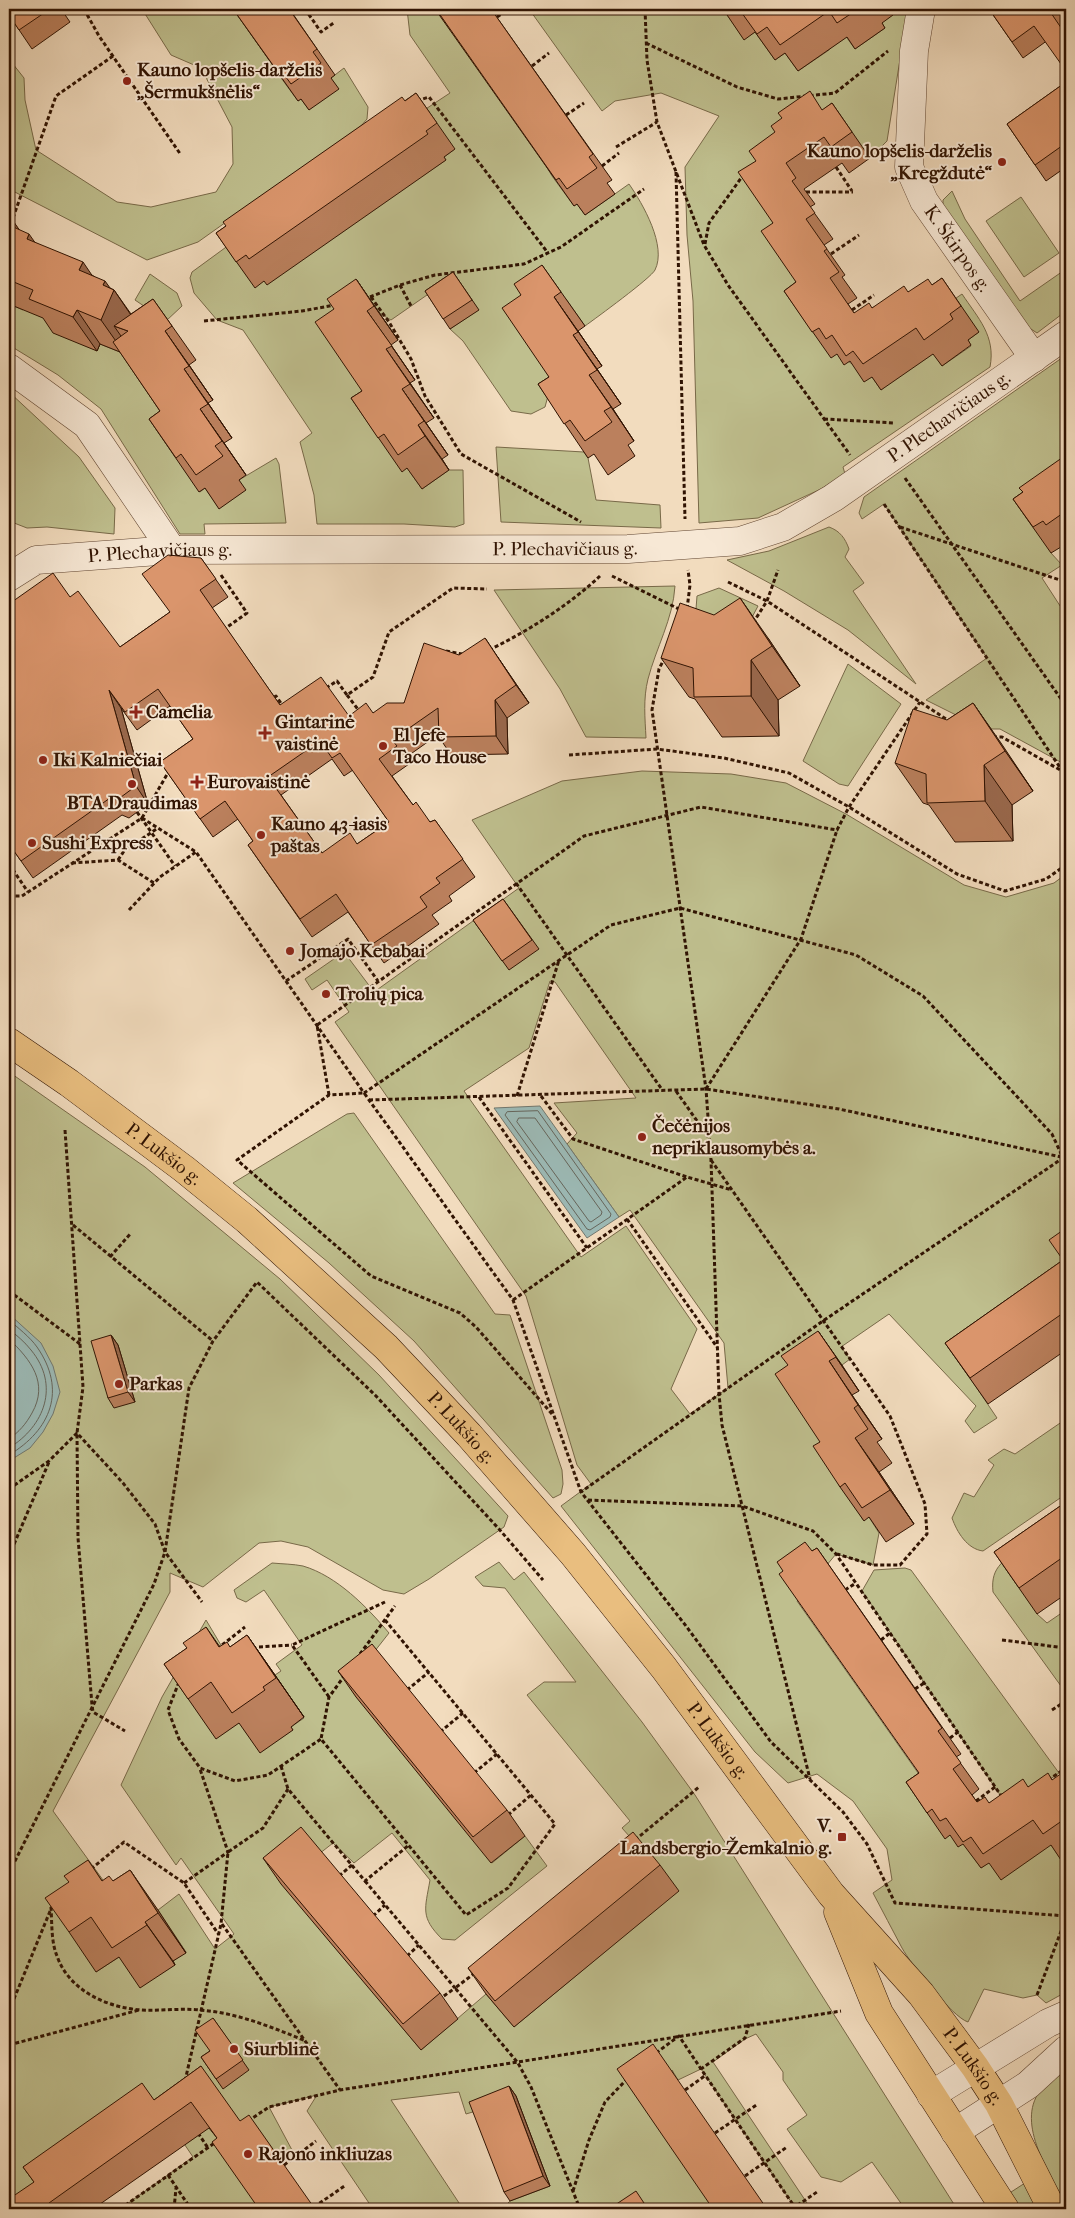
<svg xmlns="http://www.w3.org/2000/svg" width="1075" height="2218" font-family="'IM FELL French Canon',serif">
	<style>
		.green { fill: #bfbf8e; stroke: #786948; fill-rule: evenodd }
		.water { fill: #9cbab6; stroke: #71776e }
		.lines { fill: none; stroke-linecap: round; stroke-linejoin: round }
		.shore { stroke: #66665c; stroke-width: 1 }
		.minor-casing { stroke: #604531; stroke-width: 29 }
		.major-casing { stroke: #301302; stroke-width: 29 }
		.path { stroke: #301302; stroke-width: 3; stroke-dasharray: 4 2.5; stroke-linecap: butt }
		.minor { stroke: #f7e8d5; stroke-width: 28 }
		.major { stroke: #e9be7f; stroke-width: 28 }
		.wall { fill: #bb805d; stroke: #301302; fill-rule: evenodd }
		.shaded-wall { fill: #99684c; stroke: #301302 }
		.building { fill: #da956c; stroke: #301302; fill-rule: evenodd }
		.poi-dot { fill: #8f2418; stroke: #f7e8d5; stroke-width: 2 }
		.labels { text-anchor: middle; dominant-baseline: central; stroke-width: 4; stroke-linejoin: round; paint-order: stroke }
		.poi-label { font-size: 19px; font-weight: bold; fill: #301302; stroke: #f7e8d5; text-anchor: start }
		.street-label { font-size: 19px; fill: #301302; stroke: #f7e8d5 }
	</style>
	<rect width="100%" height="100%" fill="#f2dcbe"/>
	<filter id="stains"><feTurbulence type="fractalNoise" baseFrequency=".004" numOctaves="4"/><feColorMatrix values="0 0 0 0 .2 0 0 0 0 .09 0 0 0 0 .02 0 0 0 .5 -.17"/></filter>
	<radialGradient id="worn" r=".72"><stop offset=".6" stop-color="#630" stop-opacity="0"/><stop offset="1" stop-color="#630" stop-opacity=".3"/></radialGradient>
	<g class="green">
		<polygon points="142,9 240,9 242,21 263,51 267,49 281,67 276,71 298,101 301,99 309,110 331,78 344,68 368,107 367,119 361,126 198,242 147,260 9,189 9,59 24,78 25,100 36,150 117,202 151,207 216,192 233,164 232,127 201,68 171,55"/>
		<path d="M407 9H454L552 176 574 206 577 204 585 215 629 184C643 204 667 246 655 270 651 278 596 318 585 326L566 299 552 381 545 407 531 414 511 411 463 341 450 329 478 310 427 295 391 320 379 313 365 395 402 471 407 468 422 489 449 470H463L464 524 455 527 404 524H317L314 495 300 442 312 433 243 330 217 320 194 293 190 278 192 272 244 234 264 281 446 160 444 157 455 149 403 124 450 93 410 35Z"/>
		<path d="M529 9H723L744 39 755 32 775 60 785 53 798 71 829 50 842 31 855 49 885 28 882 23 889 9H908L887 141 870 158 828 118 778 229 801 289 837 354 872 377 881 390 930 348 942 366 971 346 968 340 979 332 946 305 962 294C978 318 996 336 990 367L843 467 845 474 821 489 758 518 699 523 693 301 687 235 685 167 719 116 661 93 615 101 602 111Z"/>
		<polygon points="952,191 965,219 1020,301 1066,269 1066,311 1037,333 1028,327 943,206 943,200"/>
		<polygon points="1021,197 1059,253 1024,277 986,221"/>
		<polygon points="150,274 177,293 182,306 166,321 135,300"/>
		<polygon points="27,300 97,351 100,344 125,354 163,415 200,492 205,488 219,508 239,480 276,458 279,464 286,523 204,524 205,534 180,534 101,409 58,375 9,345 9,304 23,310"/>
		<polygon points="1066,355 1066,494 1051,553 1062,565 1042,578 1066,615 1066,765 1000,729 984,729 926,700 987,658 884,504 862,519 859,513 864,497"/>
		<polygon points="9,392 79,457 115,508 114,534 47,527 27,528 9,521"/>
		<polygon points="496,447 584,452 588,458 596,500 660,505 661,528 501,522"/>
		<path d="M829 527C840 531 845 538 849 549L845 557 864 583 853 591 916 684 848 630 784 591 727 560 769 551Z"/>
		<path d="M675 586C673 619 656 648 648 679 643 699 645 718 646 738L586 737 560 689 494 590Z"/>
		<polygon points="719,588 758,606 749,623 733,629 696,609 697,596"/>
		<polygon points="848,664 901,704 848,786 839,784 803,761"/>
		<path d="M642 771 731 774 786 783 846 814 964 885 1006 897 1054 883 1066 874V1297L964 1369 997 1418 974 1433 965 1421 976 1406 889 1314 841 1347 850 1359 842 1365 826 1449 863 1520 869 1517 879 1533 873 1565 836 1554 797 1601 923 1780 945 1838 950 1835 964 1844 981 1868 989 1862 1049 1842 1064 1864 1066 1863V1992L1046 2003 1037 1995 1023 1998 984 1989 968 2022C952 2017 911 1964 902 1948 892 1930 883 1911 873 1893L892 1880 887 1849 853 1801 817 1774 788 1783 755 1752 561 1506 591 1484 577 1465 526 1296 335 1022 349 1012 327 980 312 990 305 979 344 952 374 992 519 888 472 820 562 781ZM550 981 555 982 636 1098 554 1103 577 1133 567 1144 619 1217 630 1210 724 1343 728 1388 690 1414 671 1389 697 1329 626 1226 581 1257 464 1091 529 1048Z"/>
		<path d="M9 1072 145 1167 280 1279 379 1375 508 1516 504 1527 429 1579 404 1594 383 1590 308 1547 281 1541 259 1543 203 1587 170 1573V1592L53 1811 116 1898 96 1972 119 1957 175 1965 173 1961 186 1952 158 1910 179 1894 215 1949 234 1934 181 1858 176 1865 121 1785 162 1697 206 1620 234 1667 216 1738 239 1722 293 1730 291 1727 304 1718 275 1675 281 1671 276 1664 302 1645 264 1590 246 1602 237 1598 234 1590 272 1563C283 1564 293 1564 303 1566 337 1576 367 1607 389 1633L349 1684 492 1863 525 1836 547 1866 455 1940 442 1939C420 1917 425 1909 430 1880L392 1833 354 1863 333 1843 282 1883 421 2050 486 1994 514 2027 678 1891 622 1828 630 1821 527 1695 544 1682H576L505 1588 483 1586 475 1577 499 1562 514 1580 524 1572 642 1722 695 1795 957 2209H905L872 2162 841 2182 821 2177 787 2129 807 2115 783 2080V2072L756 2034 745 2039 713 2062 811 2209H796L701 2069 678 2080 672 2070 713 2209H648L642 2201 630 2209H508L506 2205 510 2201 550 2186 476 2111 466 2114 459 2092 391 2100 463 2209H373L307 2111 317 2095 269 2107 292 2150 280 2159 259 2209H120L193 2157 160 2108 9 2209Z"/>
		<polygon points="354,1113 495,1314 510,1315 562,1470 563,1484 561,1494 553,1498 414,1341 329,1263 233,1183 347,1114"/>
		<path d="M1066 1419V1494L983 1551C967 1549 957 1532 952 1518L964 1493 974 1497 994 1465 988 1460 1004 1449 1015 1454Z"/>
		<path d="M1025 1545 1037 1614 1047 1623 1066 1610V1693L993 1592C990 1565 1006 1560 1025 1545Z"/>
		<polygon points="905,1568 911,1570 1059,1773 1009,1808 862,1591 874,1570"/>
		<path d="M1066 2068V2205C1051 2175 1015 2124 1040 2091 1047 2083 1058 2075 1066 2068Z"/>
		<polygon points="1025,2183 1038,2209 1018,2209 1008,2194"/>
	</g>
	<g class="water">
		<polygon points="540,1106 619,1217 587,1238 494,1108"/>
		<polygon points="9,1314 41,1343 53,1366 60,1392 53,1414 43,1432 30,1448 9,1461"/>
	</g>
	<g class="lines">
		<g class="shore">
			<polygon points="538,1111 611,1214 610,1217 590,1230 587,1229 505,1115 507,1112"/>
			<polygon points="519,1118 535,1118 602,1212 601,1215 591,1222 589,1221 517,1122"/>
			<path d="M9 1320C18 1328 30 1337 37 1347 67 1390 51 1430 9 1455"/>
			<path d="M9 1329C16 1335 25 1342 31 1350 60 1385 45 1426 9 1448"/>
			<path d="M9 1339C31 1360 49 1383 32 1413 26 1424 19 1432 9 1439"/>
		</g>
		<g class="minor-casing">
			<g id="minor">
				<path id="s1" d="M921 9 914 51 909 167 924 201 1034 358"/>
				<polyline points="9,368 87,425 172,550"/>
				<path id="s2" d="M9 577 36 560 172 550 628 549 740 541 783 527 833 498 1066 335"/>
				<polyline points="931,2095 1048,2023 1066,2015"/>
				<polyline points="955,2132 1028,2085 1066,2050"/>
			</g>
		</g>
		<g class="major-casing">
			<g id="major">
				<path id="s3" d="M9 1042 69 1083 184 1169 247 1220 386 1347 469 1435 573 1554 664 1668 831 1894 921 1994 975 2067 999 2104 1052 2209"/>
				<polyline points="838,1912 879,2013 1005,2209"/>
			</g>
		</g>
		<g class="path">
			<polyline points="84,9 99,36 181,155"/>
			<polyline points="305,9 321,32 335,22"/>
			<polyline points="645,9 647,60 657,122 704,245 728,285 850,455"/>
			<polyline points="497,17 509,9"/>
			<polyline points="646,43 737,87 778,99 835,93 888,51"/>
			<polyline points="532,66 549,53"/>
			<polyline points="417,101 429,97 548,253"/>
			<polyline points="566,115 584,103"/>
			<polyline points="616,147 657,122"/>
			<polyline points="602,166 619,153"/>
			<polyline points="836,167 852,191"/>
			<polyline points="676,172 685,519"/>
			<polyline points="806,192 853,192"/>
			<polyline points="13,218 56,96 113,56"/>
			<polyline points="705,244 709,223 744,174"/>
			<polyline points="831,254 859,235"/>
			<polyline points="400,285 411,306"/>
			<polyline points="370,297 400,285 435,275 524,264 561,247 644,189"/>
			<polyline points="371,297 389,322 411,359 425,396 461,454 581,522"/>
			<polyline points="852,310 874,295"/>
			<polyline points="204,321 302,311 335,305"/>
			<polyline points="824,419 895,423"/>
			<polyline points="905,478 1066,706"/>
			<polyline points="884,504 1061,769"/>
			<polyline points="900,527 1066,582"/>
			<polyline points="221,575 247,613 226,628"/>
			<polyline points="612,576 681,610"/>
			<polyline points="728,582 767,601 949,721"/>
			<polyline points="687,609 690,585 688,570"/>
			<polyline points="753,623 767,601 778,570"/>
			<path d="M489 650C528 631 568 606 600 576"/>
			<polyline points="446,651 462,654"/>
			<polyline points="665,657 659,669 652,710 706,1089 711,1160 719,1394 722,1425 810,1779"/>
			<polyline points="326,688 337,681 347,695 373,677 389,632 453,588 487,589"/>
			<polyline points="347,695 360,712"/>
			<polyline points="274,697 276,696 283,706"/>
			<polyline points="993,737 1002,737 1062,771 1066,776"/>
			<polyline points="569,755 657,749 724,758 789,773 849,807 957,874 1005,891 1046,879 1066,865"/>
			<polyline points="137,812 175,866"/>
			<polyline points="142,818 169,771"/>
			<polyline points="118,860 124,851 158,828"/>
			<polyline points="72,863 118,860 154,883"/>
			<polyline points="9,864 28,892"/>
			<polyline points="516,883 663,1091"/>
			<polyline points="9,896 22,896 142,818 196,852 364,1093 611,925 680,908 856,955 923,996 1052,1134 1063,1158 823,1321 581,1492"/>
			<polyline points="129,910 160,877 196,852"/>
			<polyline points="286,981 348,939 378,981"/>
			<polyline points="706,1089 801,939 837,830"/>
			<polyline points="676,1091 709,1138"/>
			<polyline points="329,1095 317,1025 584,836 701,807 837,830 849,807 920,702"/>
			<polyline points="517,1096 559,960"/>
			<polyline points="541,1096 573,1139 687,1177"/>
			<polyline points="479,1097 587,1248"/>
			<polyline points="369,1100 706,1089 839,1109 1066,1158"/>
			<polyline points="65,1130 83,1387 77,1433 78,1538 92,1705 93,1712 125,1731"/>
			<polyline points="711,1160 890,1416 925,1504 927,1534 900,1565 873,1565 837,1554"/>
			<polyline points="627,1219 717,1347"/>
			<polyline points="73,1225 213,1341"/>
			<polyline points="110,1257 131,1233"/>
			<polyline points="9,1291 80,1344"/>
			<polyline points="513,1300 687,1177 732,1190"/>
			<polyline points="552,1414 476,1327 460,1313 371,1276 237,1160 329,1095 364,1093 513,1300 581,1492 686,1626 771,1742 843,1812 867,1844 895,1903 1066,1916"/>
			<polyline points="9,1489 49,1461 77,1433 123,1483 155,1524 165,1552 202,1602"/>
			<polyline points="588,1500 742,1506 813,1531 836,1554 1002,1797"/>
			<polyline points="9,1556 49,1462"/>
			<polyline points="845,1590 856,1583"/>
			<polyline points="881,1640 890,1633"/>
			<polyline points="1002,1640 1066,1648"/>
			<polyline points="259,1647 292,1645"/>
			<polyline points="217,1649 245,1627"/>
			<polyline points="360,1654 395,1606"/>
			<polyline points="345,1675 329,1697 321,1739 466,1915 508,1888 555,1824 385,1620"/>
			<polyline points="179,1682 168,1710 179,1739 200,1768 235,1781 268,1775 321,1739"/>
			<polyline points="915,1689 924,1683"/>
			<polyline points="407,1690 429,1672"/>
			<polyline points="329,1697 292,1645 385,1602"/>
			<polyline points="1052,1710 1066,1701"/>
			<polyline points="440,1732 463,1713"/>
			<polyline points="950,1738 958,1732"/>
			<polyline points="281,1766 288,1789 365,1881 409,1845"/>
			<polyline points="474,1773 497,1754"/>
			<polyline points="1048,1780 1066,1768"/>
			<polyline points="976,1801 995,1787"/>
			<polyline points="508,1815 531,1795"/>
			<polyline points="635,1840 699,1787"/>
			<polyline points="91,1869 124,1842 184,1883 219,1935"/>
			<polyline points="9,1873 154,1584 165,1552 189,1388 213,1341 257,1282 376,1396 499,1529 543,1580"/>
			<polyline points="339,1876 352,1865"/>
			<polyline points="365,1881 455,1988 441,1998"/>
			<polyline points="184,1883 228,1852 200,1769"/>
			<path d="M51 1907C52 1922 51 1942 57 1956 69 1991 108 2008 142 2010 162 2011 181 2008 200 2010 238 2013 271 2027 306 2041"/>
			<polyline points="373,1916 385,1905"/>
			<polyline points="222,1924 340,2090"/>
			<polyline points="407,1956 419,1945"/>
			<polyline points="475,1973 455,1988 518,2063 531,2087 580,2209"/>
			<polyline points="1037,1995 1066,1918"/>
			<polyline points="9,2011 53,1904"/>
			<polyline points="749,2024 745,2038 701,2069 796,2209"/>
			<polyline points="9,2045 139,2010"/>
			<polyline points="656,2053 679,2036 701,2069"/>
			<polyline points="185,2081 221,1924 228,1852 263,1828 288,1789"/>
			<polyline points="685,2090 706,2075"/>
			<polyline points="248,2121 269,2107 340,2090 841,2011"/>
			<polyline points="198,2133 208,2148"/>
			<polyline points="715,2133 758,2104"/>
			<polyline points="284,2165 316,2141"/>
			<polyline points="168,2175 191,2209"/>
			<polyline points="745,2176 787,2147"/>
			<polyline points="573,2191 589,2140 605,2102 627,2079"/>
			<polyline points="314,2207 346,2185"/>
			<polyline points="120,2209 216,2142"/>
			<polyline points="174,2209 176,2188"/>
			<polyline points="792,2209 817,2192"/>
		</g>
		<use href="#minor" class="minor"/>
		<use href="#major" class="major"/>
	</g>
	<g class="wall">
		<polygon points="9,9 61,9 70,22 32,49 9,15"/>
		<polygon points="233,9 293,14 335,75 331,78 339,89 309,110 301,99 298,101"/>
		<polygon points="435,9 491,9 612,180 607,183 615,194 585,215 577,204 574,206"/>
		<polygon points="723,9 889,9 893,15 882,23 885,28 855,49 847,37 798,71 785,53 775,60 755,32 744,40"/>
		<polygon points="989,9 1066,9 1066,27 1023,58"/>
		<polygon points="1066,82 1066,167 1046,181 1007,124"/>
		<polygon points="416,93 455,149 444,157 446,160 267,285 264,281 255,288 216,233"/>
		<polygon points="832,103 870,158 849,173 842,163 804,189 815,204 810,207 833,239 824,245 845,275 842,277 857,298 848,304 854,313 872,308 908,292 932,285 942,278 979,332 968,340 971,345 942,366 933,354 881,390 872,377 864,382 850,361 844,365 837,354 831,358 784,291 796,282 773,223 756,161"/>
		<polygon points="9,217 11,218 19,230 34,242 92,275 110,288 114,290 131,314 153,299 196,360 189,365 213,400 208,403 232,438 224,443 246,475 239,480 246,490 219,509 205,488 199,492 149,419 160,411 120,352 100,344 97,351 53,333 43,318 9,304"/>
		<polygon points="542,265 585,326 578,331 602,366 597,369 621,404 613,409 634,441 628,445 635,456 608,475 594,454 588,458 538,384 549,377 521,295"/>
		<polygon points="453,272 479,310 450,329 425,291"/>
		<polygon points="356,279 398,340 391,345 415,380 410,383 434,418 426,423 448,455 442,459 449,470 422,489 407,468 402,472 351,398 362,391 334,309"/>
		<polygon points="1066,455 1066,549 1064,551 1061,547 1051,553 1013,499 1023,492"/>
		<path d="M201 558 228 597 212 608 280 705 349 716 373 713 404 703 459 655 497 656 529 703 507 718 508 754 451 755 439 737V734L405 758 409 764 392 776 413 805 430 822 435 820 475 877 449 896 452 901 432 915 439 924 384 963 348 912 312 937 248 845 253 841 238 819 213 837 160 762 193 739 170 706 137 730 121 708 148 804 129 818 122 815 33 878 9 844 70 597 120 647 170 612ZM332 759 344 776 353 770 389 822 357 844 322 853 281 795Z"/>
		<polygon points="768,638 800,686 778,700 779,736 722,737 695,699 689,697 661,658"/>
		<polygon points="973,703 1033,791 1012,805 1013,841 955,842 929,805 923,803 895,763 947,720"/>
		<polygon points="503,899 539,949 509,970 473,920"/>
		<polygon points="1066,1228 1066,1350 988,1404 945,1343 1063,1260"/>
		<polygon points="818,1331 859,1391 852,1395 882,1439 877,1442 892,1463 879,1472 914,1524 886,1542 869,1517 864,1521 840,1487 820,1442"/>
		<polygon points="111,1335 118,1345 135,1402 114,1408 108,1398"/>
		<polygon points="1066,1502 1066,1594 1037,1614 994,1552"/>
		<polygon points="817,1548 961,1754 956,1757 979,1789 972,1795 977,1802 989,1803 1028,1787 1052,1780 1066,1778 1066,1856 1061,1860 1051,1845 1001,1880 989,1863 981,1868 963,1844 958,1847 950,1835 945,1839 906,1782 919,1773 812,1551"/>
		<polygon points="206,1627 220,1647 230,1647 247,1635 304,1717 291,1727 293,1730 260,1753 239,1723 216,1739 164,1664 187,1648"/>
		<polygon points="338,1671 507,1810 525,1836 491,1863 356,1697"/>
		<polygon points="263,1858 440,1993 458,2019 421,2050 281,1884"/>
		<polygon points="88,1860 102,1881 113,1881 130,1870 186,1953 173,1961 175,1965 140,1988 119,1957 96,1972 69,1932 69,1882"/>
		<polygon points="660,1865 679,1891 514,2027 486,1994 468,1968"/>
		<polygon points="213,2018 249,2070 223,2089 201,2057 210,2051"/>
		<polygon points="201,2066 217,2138 209,2128 93,2209 9,2209 34,2182 23,2167 154,2100"/>
		<polygon points="509,2086 516,2096 550,2186 510,2201 504,2192"/>
	</g>
	<g class="shaded-wall">
		<polygon points="11,218 35,252 9,226"/>
		<polygon points="29,234 53,268 27,239"/>
		<polygon points="83,262 106,296 79,270"/>
		<polygon points="356,279 379,313 398,340"/>
		<polygon points="105,281 113,292 114,290 137,324 128,331 114,326 128,346 125,354 101,320 103,285"/>
		<polygon points="554,297 578,331 602,366"/>
		<polygon points="77,310 100,344 97,351 73,317"/>
		<polygon points="367,311 391,345 415,380"/>
		<polygon points="165,331 189,365 213,400"/>
		<polygon points="573,335 597,369 621,404"/>
		<polygon points="386,349 410,383 434,418 410,384"/>
		<polygon points="184,369 208,403 232,438"/>
		<polygon points="589,375 613,409 634,441 611,407"/>
		<polygon points="402,389 426,423 448,455"/>
		<polygon points="200,409 224,443 246,475"/>
		<polygon points="418,425 442,459 449,470 425,436"/>
		<polygon points="740,598 768,638 800,686 772,646"/>
		<polygon points="485,638 497,656 529,703 516,685"/>
		<polygon points="751,660 778,700 779,736 751,696"/>
		<polygon points="109,690 121,708 148,804 136,786"/>
		<polygon points="495,700 507,718 508,754 496,736"/>
		<polygon points="973,703 1001,743 1033,791 1005,751"/>
		<polygon points="984,765 1012,805 1013,841 985,801"/>
		<polygon points="818,1331 842,1365 859,1391"/>
		<polygon points="111,1335 118,1345 135,1402 128,1392"/>
		<polygon points="829,1361 852,1395 882,1439 858,1405"/>
		<polygon points="855,1438 879,1472 914,1524 890,1490"/>
		<polygon points="247,1635 275,1675 304,1717"/>
		<polygon points="130,1870 158,1910 186,1953 158,1913"/>
		<polygon points="145,1922 173,1961 175,1965 147,1925"/>
		<polygon points="509,2086 516,2096 550,2186 543,2176"/>
	</g>
	<g class="building">
		<polygon points="9,9 50,9 19,30 9,15"/>
		<polygon points="233,9 289,9 317,49 313,52 321,63 291,84 283,73 280,75"/>
		<polygon points="436,9 491,9 593,154 589,157 597,168 567,189 559,178 556,180"/>
		<polygon points="723,9 733,9 726,14"/>
		<polygon points="739,9 858,9 837,23 829,11 780,45 767,27 757,34"/>
		<polygon points="989,9 1057,9 1051,13 1066,35 1066,71 1034,26 1012,42"/>
		<polygon points="1066,82 1066,143 1035,165 1007,124"/>
		<polygon points="810,91 822,110 832,103 852,132 831,147 824,137 786,163 796,178 792,181 815,213 806,219 827,249 824,251 839,272 830,278 854,313 869,303 872,308 904,286 908,292 928,279 932,285 942,278 961,306 950,314 953,319 924,340 916,328 863,364 853,351 846,356 832,335 826,339 819,328 812,332 784,291 796,282 761,231 773,223 738,172 756,161 749,151 775,132 771,126 782,118 778,113"/>
		<polygon points="416,93 437,123 426,131 428,134 249,259 246,255 236,262 216,233 226,226 223,222 402,97 405,101"/>
		<polygon points="9,217 11,218 9,224"/>
		<polygon points="9,225 29,234 27,239 83,262 79,270 105,281 103,285 114,290 101,320 77,310 73,317 29,299 33,290 9,280"/>
		<polygon points="542,265 561,292 554,297 578,332 573,335 597,370 589,375 611,407 604,411 612,422 585,441 570,420 564,424 538,384 549,377 502,308 521,295 514,284"/>
		<polygon points="453,272 472,300 443,319 425,291"/>
		<polygon points="356,279 374,306 367,311 392,346 386,349 410,384 402,389 424,421 418,425 425,436 398,455 384,434 378,438 351,398 362,391 315,322 334,309 327,299"/>
		<polygon points="153,299 172,326 165,331 189,366 184,369 208,404 200,409 222,441 215,446 223,456 196,475 181,454 176,458 149,419 160,411 113,342 128,331 114,326"/>
		<polygon points="1066,455 1066,511 1046,525 1043,521 1033,527 1013,499 1023,492 1019,488"/>
		<path d="M168 555 201 558 216 579 200 590 280 705 321 677 349 716 366 703 373 713 387 703H404L424 643 459 655 485 638 516 685 495 700 496 736 439 737 438 708 392 740 397 746 379 759 413 805 416 802 430 822 435 820 463 859 436 878 440 883 420 897 427 907 371 945 336 894 300 919 248 845 253 841 225 801 200 819 160 762 193 739 158 689 125 712 109 690 136 786 117 800 110 798 21 861 9 844V604L53 573 70 597 78 591 120 647 170 612 142 574ZM320 741 332 758 340 753 389 822 357 844 350 833 322 853 268 777Z"/>
		<polygon points="740,598 772,646 751,660 751,696 694,697 693,668 661,658 680,603 714,615"/>
		<polygon points="973,703 1005,751 984,765 985,801 927,803 926,774 895,763 913,709 947,720"/>
		<polygon points="503,899 532,940 502,961 473,920"/>
		<polygon points="1066,1228 1066,1311 970,1378 945,1343 1063,1260 1049,1240"/>
		<polygon points="818,1331 836,1357 829,1361 858,1405 854,1408 868,1429 855,1438 890,1490 862,1508 845,1483 840,1487 813,1446 820,1442 775,1374 788,1365 781,1356"/>
		<polygon points="111,1335 128,1392 108,1398 91,1341"/>
		<polygon points="1066,1502 1066,1555 1019,1588 994,1552"/>
		<polygon points="805,1542 812,1551 817,1548 942,1728 938,1731 961,1763 953,1769 977,1802 985,1797 989,1803 1023,1779 1028,1787 1048,1773 1052,1780 1062,1773 1066,1778 1066,1818 1043,1834 1033,1820 983,1854 971,1837 963,1842 946,1818 940,1821 932,1809 927,1813 906,1782 919,1773 779,1574 783,1571 777,1562"/>
		<polygon points="206,1627 219,1647 227,1642 230,1647 247,1635 276,1678 263,1687 265,1690 232,1713 211,1682 188,1699 164,1664 187,1648 183,1643"/>
		<polygon points="372,1644 507,1810 473,1837 338,1671"/>
		<polygon points="301,1827 440,1993 403,2024 263,1858"/>
		<polygon points="633,1832 660,1865 495,2001 468,1968"/>
		<polygon points="88,1860 102,1881 109,1876 113,1881 130,1870 158,1913 145,1922 147,1925 112,1948 91,1917 69,1932 45,1898 69,1882 64,1876"/>
		<polygon points="213,2018 243,2060 216,2079 201,2057 210,2051 195,2030"/>
		<polygon points="653,2044 767,2209 713,2209 617,2069"/>
		<polygon points="201,2066 240,2121 249,2115 315,2209 259,2209 212,2142 217,2138 191,2102 49,2203 53,2209 9,2209 9,2199 34,2182 23,2167 142,2083 154,2100"/>
		<polygon points="509,2086 543,2176 504,2192 469,2102"/>
		<polygon points="636,2191 648,2209 609,2209"/>
	</g>
	<g class="poi-dot">
		<circle cx="127" cy="81" r="5"/>
		<circle cx="1002" cy="162" r="5"/>
		<path d="M133.5 704.5h5v5h5v5h-5v5h-5v-5h-5v-5h5z"/>
		<path d="M262.5 725.5h5v5h5v5h-5v5h-5v-5h-5v-5h5z"/>
		<circle cx="383" cy="746" r="5"/>
		<circle cx="43" cy="760" r="5"/>
		<path d="M194.5 774.5h5v5h5v5h-5v5h-5v-5h-5v-5h5z"/>
		<circle cx="132" cy="784" r="5"/>
		<circle cx="261" cy="835" r="5"/>
		<circle cx="32" cy="843" r="5"/>
		<circle cx="290" cy="951" r="5"/>
		<circle cx="326" cy="994" r="5"/>
		<circle cx="642" cy="1137" r="5"/>
		<circle cx="119" cy="1384" r="5"/>
		<rect x="837" y="1832" width="10" height="10" rx="2.5"/>
		<circle cx="234" cy="2049" r="5"/>
		<circle cx="248" cy="2154" r="5"/>
	</g>
	<g class="labels">
		<g class="poi-label">
			<text x="137" y="70">Kauno lopšelis-darželis<tspan x="137" dy="22">„Šermukšnėlis“</tspan></text>
			<text x="992" y="151" text-anchor="end">Kauno lopšelis-darželis<tspan x="992" dy="22">„Kregždutė“</tspan></text>
			<text x="146" y="712">Camelia</text>
			<text x="275" y="722">Gintarinė<tspan x="275" dy="22">vaistinė</tspan></text>
			<text x="393" y="735">El Jefe<tspan x="393" dy="22">Taco House</tspan></text>
			<text x="53" y="760">Iki Kalniečiai</text>
			<text x="207" y="782">Eurovaistinė</text>
			<text x="132" y="803" text-anchor="middle">BTA Draudimas</text>
			<text x="271" y="824">Kauno 43-iasis<tspan x="271" dy="22">paštas</tspan></text>
			<text x="42" y="843">Sushi Express</text>
			<text x="300" y="951">Jomajo Kebabai</text>
			<text x="336" y="994">Trolių pica</text>
			<text x="652" y="1126">Čečėnijos<tspan x="652" dy="22">nepriklausomybės a.</tspan></text>
			<text x="129" y="1384">Parkas</text>
			<text x="832" y="1826" text-anchor="end">V.<tspan x="832" dy="22">Landsbergio-Žemkalnio g.</tspan></text>
			<text x="244" y="2049">Siurblinė</text>
			<text x="258" y="2154">Rajono inkliuzas</text>
		</g>
		<g class="street-label">
			<text stroke="none"><textPath href="#s1" startOffset="254">K. Škirpos g.</textPath></text>
			<text stroke="none"><textPath href="#s2" startOffset="981">P. Plechavičiaus g.</textPath></text>
			<text stroke="none"><textPath href="#s2" startOffset="561">P. Plechavičiaus g.</textPath></text>
			<text stroke="none"><textPath href="#s2" startOffset="156">P. Plechavičiaus g.</textPath></text>
			<text stroke="none"><textPath href="#s3" startOffset="191">P. Lukšio g.</textPath></text>
			<text stroke="none"><textPath href="#s3" startOffset="596">P. Lukšio g.</textPath></text>
			<text stroke="none"><textPath href="#s3" startOffset="1001">P. Lukšio g.</textPath></text>
			<text stroke="none"><textPath href="#s3" startOffset="1415">P. Lukšio g.</textPath></text>
		</g>
	</g>
	<rect width="1075" height="2218" fill="none" stroke="#f2dcbe" stroke-width="30"/>
	<rect x="10" y="10" width="1055" height="2198" fill="none" stroke="#301302" stroke-width="2.5"/>
	<rect x="15" y="15" width="1045" height="2188" fill="none" stroke="#301302"/>
	<rect width="100%" height="100%" filter="url(#stains)"/>
	<rect width="100%" height="100%" fill="url(#worn)"/>
</svg>
